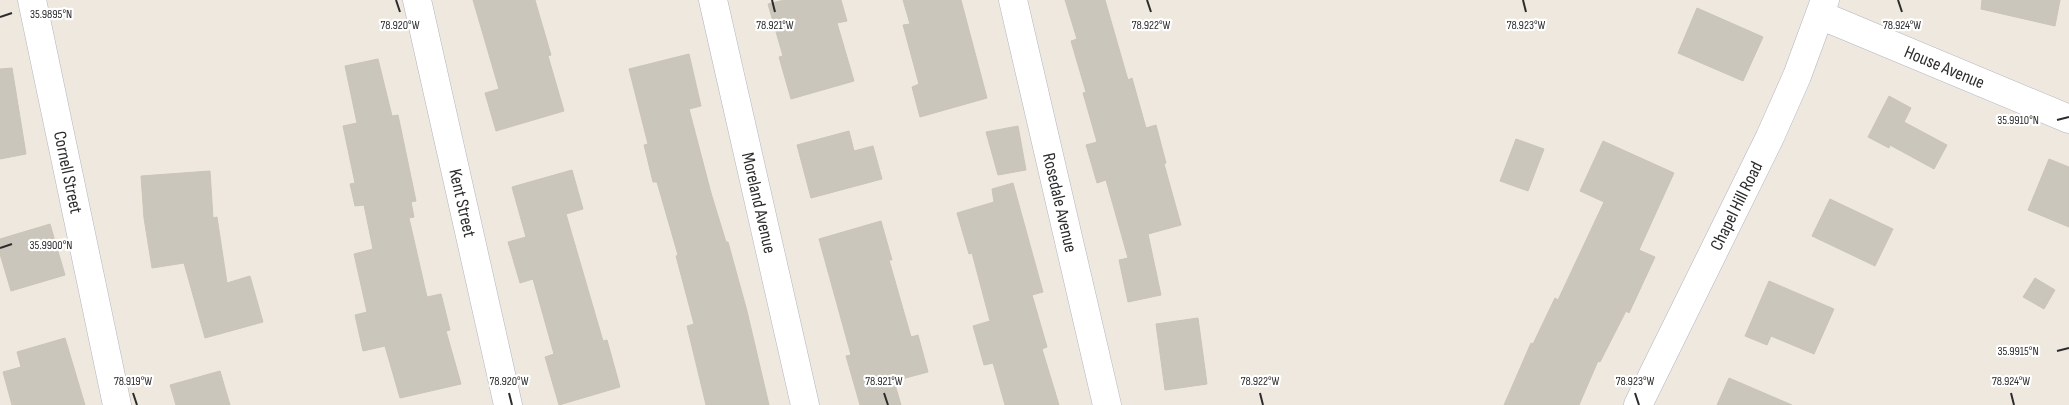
<svg xmlns="http://www.w3.org/2000/svg" width="2069" height="405" font-family="'Sofia Sans Condensed',sans-serif">
	<style>
		.building { fill: #cac6bc; stroke: #cbc5b7 }
		.lines { fill: none; stroke-linecap: round; stroke-linejoin: round }
		.street-casing { stroke: #b2b4c1; stroke-width: 29 }
		.secondary-casing { stroke: #b2b4c1; stroke-width: 29 }
		.street { stroke: #fff; stroke-width: 28 }
		.secondary { stroke: #fff; stroke-width: 28 }
		.ticks { fill: none; stroke: #2c2c2c; stroke-width: 2 }
		.labels { text-anchor: middle; dominant-baseline: central; stroke-width: 4.5; stroke-linejoin: round; paint-order: stroke }
		.street-label { font-size: 18px; fill: #2c2c2c; stroke: #fff }
		.ticks-label { font-size: 12px; text-anchor: middle; fill: #2c2c2c; stroke: #fff; stroke-width: 4.5; stroke-linejoin: round; paint-order: stroke }
	</style>
	<rect width="100%" height="100%" fill="#efe8de"/>
	<g class="building">
		<polygon points="473,0 535,0 551,55 548,56 564,111 496,131 485,93 499,89"/>
		<polygon points="784,0 841,0 847,21 837,23 854,81 791,99 779,57 783,56 768,4"/>
		<polygon points="903,0 961,0 987,98 920,117 912,87 919,84 903,25 910,24"/>
		<polygon points="1065,0 1105,0 1128,80 1132,78 1146,128 1156,125 1166,163 1164,164 1181,225 1148,234 1161,295 1128,302 1119,260 1128,258 1106,180 1097,183 1086,145 1097,142 1083,93 1086,92 1071,41 1077,39"/>
		<polygon points="1982,0 2060,0 2055,26 1981,9"/>
		<polygon points="1697,8 1763,37 1743,81 1678,53"/>
		<polygon points="689,54 701,106 689,109 711,193 726,242 728,242 747,311 769,405 706,405 687,326 694,324 676,256 678,255 657,182 653,182 644,145 648,144 629,69"/>
		<polygon points="378,59 392,116 398,115 416,201 411,202 414,217 409,218 427,297 441,294 450,330 446,331 461,384 400,398 385,346 363,351 355,315 367,312 354,254 373,249 364,205 355,206 350,184 355,183 343,126 357,123 345,66"/>
		<polygon points="12,68 26,154 0,159 0,69"/>
		<polygon points="1889,96 1911,108 1904,122 1947,145 1934,169 1890,145 1889,148 1868,137"/>
		<polygon points="1018,126 1026,170 998,175 986,132"/>
		<polygon points="849,131 854,151 873,146 882,179 811,198 797,145"/>
		<polygon points="1516,139 1544,149 1528,191 1500,181"/>
		<polygon points="1603,141 1674,173 1639,250 1655,257 1629,313 1626,311 1600,362 1598,361 1579,405 1504,405 1531,343 1533,344 1555,298 1558,300 1604,202 1580,191"/>
		<polygon points="2049,159 2069,167 2069,227 2028,210"/>
		<polygon points="572,170 583,209 566,214 603,341 607,340 620,387 559,405 545,357 554,354 533,279 520,283 508,242 526,237 512,187"/>
		<polygon points="210,171 213,218 217,217 227,283 250,276 263,322 205,338 184,263 152,268 144,218 141,176"/>
		<polygon points="1013,183 1043,292 1032,295 1047,347 1042,349 1059,405 1005,405 993,363 984,365 973,326 990,321 972,253 969,254 957,213 994,202 992,189"/>
		<polygon points="1830,199 1893,229 1875,266 1812,236"/>
		<polygon points="881,221 892,260 889,260 911,337 918,335 928,372 894,381 901,405 860,405 846,356 851,355 819,239"/>
		<polygon points="50,224 65,275 11,291 0,254 0,239"/>
		<polygon points="2035,278 2055,290 2044,309 2023,297"/>
		<polygon points="1769,281 1834,309 1814,354 1771,336 1767,345 1745,336"/>
		<polygon points="1198,318 1207,384 1165,390 1156,324"/>
		<polygon points="65,338 85,405 12,405 3,372 21,367 17,352"/>
		<polygon points="220,371 230,405 176,405 170,385"/>
		<polygon points="1729,378 1792,405 1717,405"/>
	</g>
	<g class="lines">
		<g class="street-casing">
			<g id="street">
				<path id="s1" d="M32 0 117 405"/>
				<path id="s2" d="M713 0 805 405"/>
				<path id="s3" d="M1013 0 1107 405"/>
				<path id="s4" d="M1820 15 2069 119"/>
			</g>
		</g>
		<g class="secondary-casing">
			<g id="secondary">
				<path id="s5" d="M417 0 508 405"/>
				<path id="s6" d="M1638 405 1770 137 1797 76 1825 0"/>
			</g>
		</g>
		<use href="#street" class="street"/>
		<use href="#secondary" class="secondary"/>
	</g>
	<path class="ticks" d="M396 0 400 12M772 0 775 12M1147 0 1151 12M1523 0 1526 12M1898 0 1902 12M0 17 12 13M2057 120 2069 117M0 248 12 244M2057 351 2069 348M133 393 137 405M509 393 512 405M884 393 888 405M1260 393 1263 405M1635 393 1639 405M2011 393 2014 405"/>
	<g class="labels">
		<g class="street-label">
			<text stroke="none"><textPath href="#s4" startOffset="135">House Avenue</textPath></text>
			<text stroke="none"><textPath href="#s1" startOffset="176">Cornell Street</textPath></text>
			<text stroke="none"><textPath href="#s5" startOffset="208">Kent Street</textPath></text>
			<text stroke="none"><textPath href="#s2" startOffset="208">Moreland Avenue</textPath></text>
			<text stroke="none"><textPath href="#s3" startOffset="208">Rosedale Avenue</textPath></text>
			<text stroke="none"><textPath href="#s6" startOffset="222">Chapel Hill Road</textPath></text>
		</g>
	</g>
	<g class="ticks-label">
		<text x="51" y="18">35.9895°N</text>
		<text x="400" y="29">78.920°W</text>
		<text x="775" y="29">78.921°W</text>
		<text x="1151" y="29">78.922°W</text>
		<text x="1526" y="29">78.923°W</text>
		<text x="1902" y="29">78.924°W</text>
		<text x="2018" y="124">35.9910°N</text>
		<text x="51" y="249">35.9900°N</text>
		<text x="2018" y="355">35.9915°N</text>
		<text x="1635" y="385">78.923°W</text>
		<text x="133" y="385">78.919°W</text>
		<text x="509" y="385">78.920°W</text>
		<text x="884" y="385">78.921°W</text>
		<text x="1260" y="385">78.922°W</text>
		<text x="2011" y="385">78.924°W</text>
	</g>
</svg>
